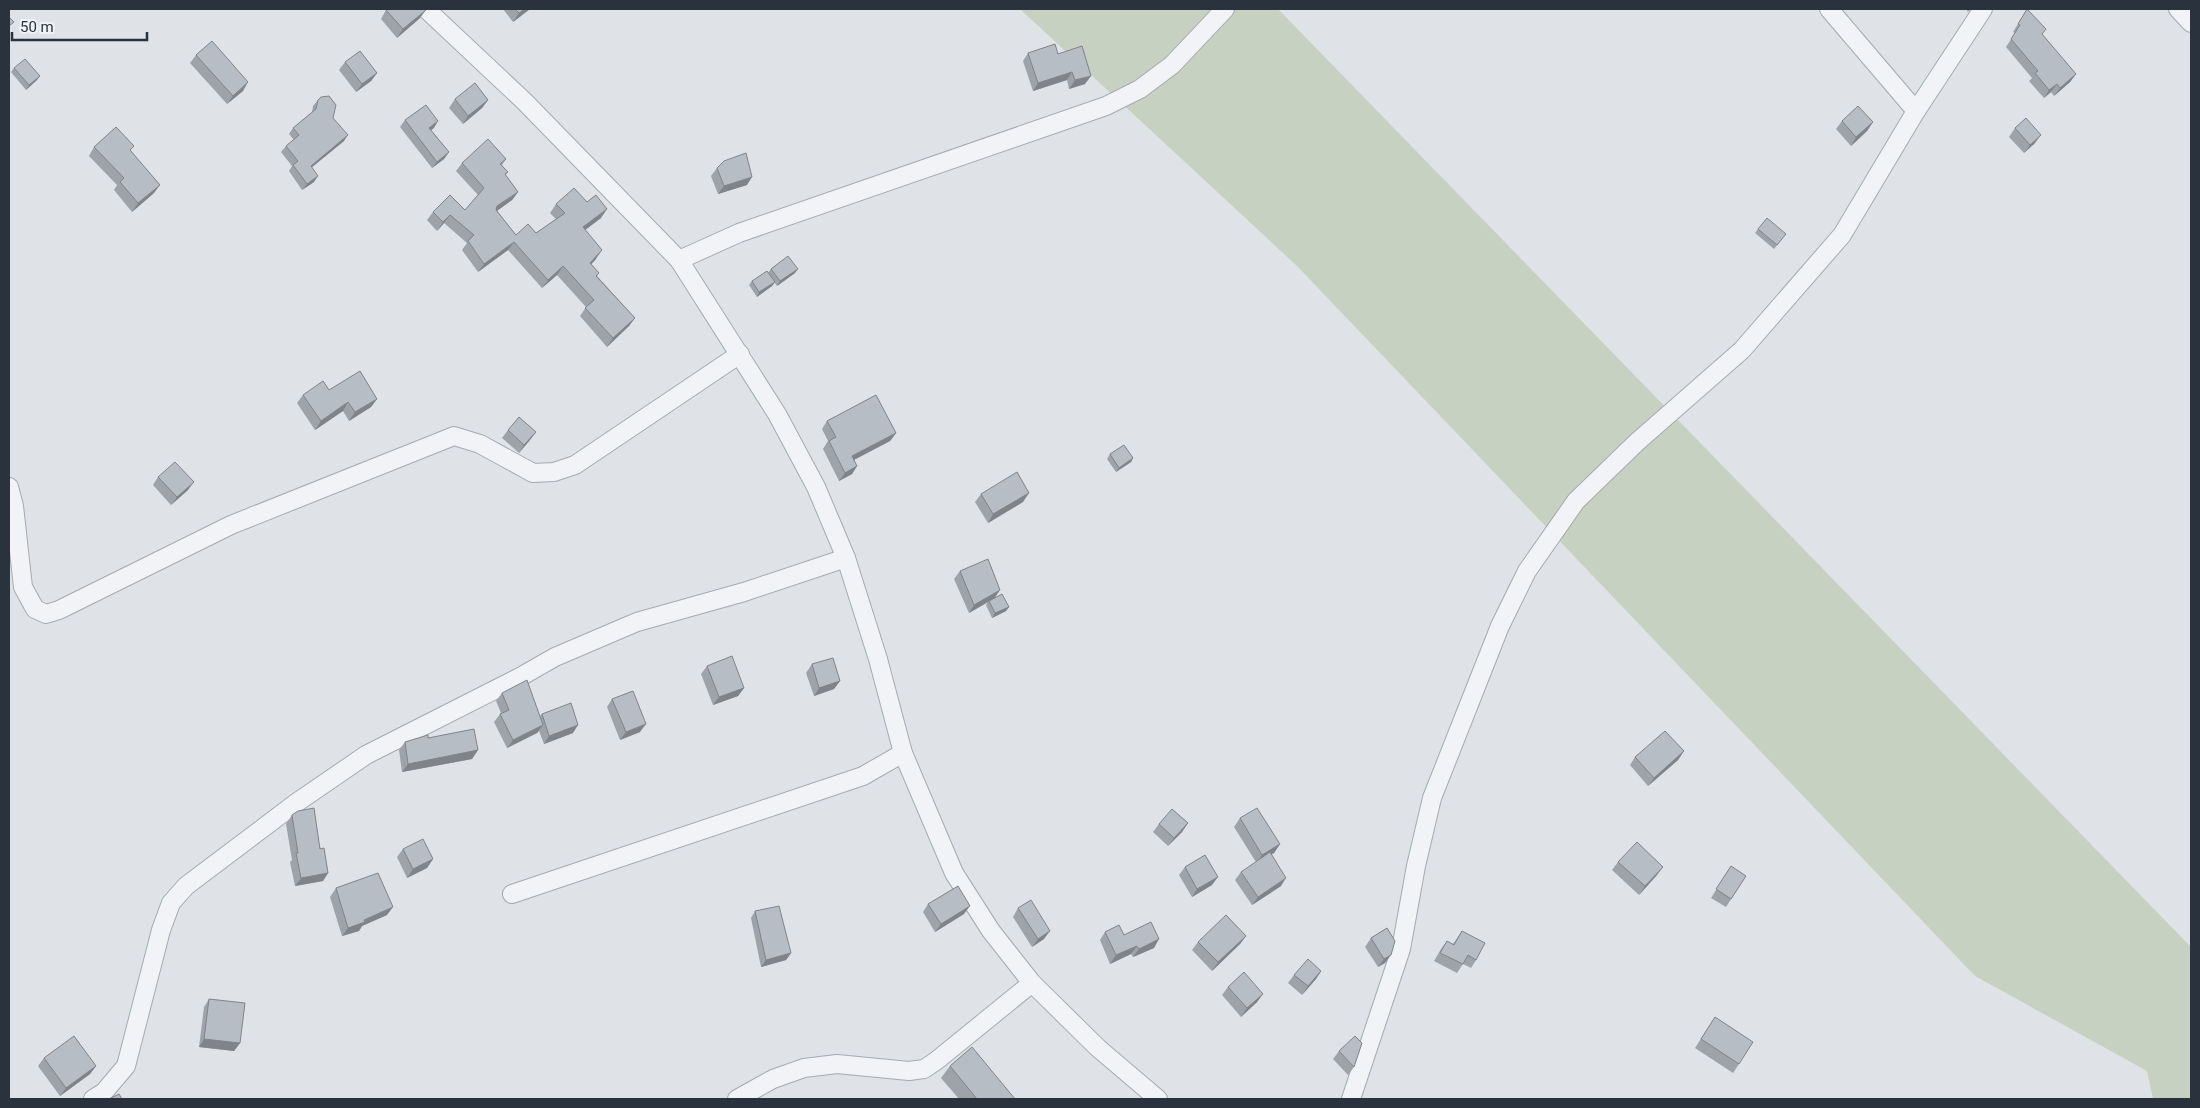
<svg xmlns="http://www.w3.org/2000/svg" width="2200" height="1108" font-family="Roboto,sans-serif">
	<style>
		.green { fill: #c6d1c1 }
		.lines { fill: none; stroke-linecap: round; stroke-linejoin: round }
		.street-casing { stroke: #a5aab1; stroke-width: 20 }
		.street { stroke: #f2f3f6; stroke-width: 18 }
		.wall { fill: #9da3a9 }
		.shaded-wall { fill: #808489 }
		.building { fill: #b7bdc4; stroke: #808489 }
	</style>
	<rect width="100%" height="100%" fill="#dfe3e7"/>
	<polygon class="green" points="1020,9 1278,9 2191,947 2191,1099 2153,1099 2147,1071 1975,976 1297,266"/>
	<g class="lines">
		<g class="street-casing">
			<g id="street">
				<polyline points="426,9 524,101 679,260 777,414 816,487 846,558 878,659 903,753 954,873 991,931 1032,983 1098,1048 1158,1099"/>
				<polyline points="1829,9 1916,111"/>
				<polyline points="2178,9 2191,23"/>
				<polyline points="679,260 739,233 1106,106 1140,89 1172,65 1225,9"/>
				<polyline points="9,487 14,506 23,587 35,609 46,614 59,610 231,525 454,436 480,444 533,473 554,472 575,465 740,354"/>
				<polyline points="512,894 863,776 903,753"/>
				<polyline points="93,1099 104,1092 126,1066 161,930 171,903 186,886 296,803 366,755 520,677 555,657 637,622 744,592 846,558"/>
				<polyline points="737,1099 773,1079 804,1068 837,1064 909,1071 924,1069 936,1061 1032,983"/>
				<polyline points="1351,1099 1401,949 1416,866 1432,798 1500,626 1527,571 1576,501 1637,442 1742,350 1842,235 1916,111 1983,9"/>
			</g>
		</g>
		<use href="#street" class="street"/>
	</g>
	<g class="wall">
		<polygon points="503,9 530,9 513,22"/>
		<polygon points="1966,9 1971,9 1968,12"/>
		<polygon points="2027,9 2042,35 2076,74 2070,82 2054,96 2051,92 2044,98 2029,81 2032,78 2006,47 2015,33 2013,32"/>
		<polygon points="386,10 420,18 397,38 381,19"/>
		<polygon points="1028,53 1058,54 1085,84 1069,89 1067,80 1033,91 1023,61"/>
		<polygon points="196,55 243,91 227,104 190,63"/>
		<polygon points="345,62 377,73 371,81 356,92 339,70"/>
		<polygon points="14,68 37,80 26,90 11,72"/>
		<polygon points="455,99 488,100 482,108 463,124 449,108"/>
		<polygon points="318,100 333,118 344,141 312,167 314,182 302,190 289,171 292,166 281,152 286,146 294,140 289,134 293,128 312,112 313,106"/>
		<polygon points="405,120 434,128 431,130 449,152 444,159 432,168 400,127"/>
		<polygon points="1842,121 1873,122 1867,131 1851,146 1836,129"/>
		<polygon points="2015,128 2035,143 2024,153 2009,137"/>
		<polygon points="94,147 131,151 154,193 132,212 114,190 117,185 89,156"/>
		<polygon points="506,159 502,165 508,172 505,175 518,192 512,200 497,211 516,235 536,233 556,219 550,213 556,204 601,218 585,230 596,259 591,264 599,273 597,276 635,318 629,326 607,347 580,316 586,307 557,275 542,288 508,250 478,272 462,250 467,243 444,223 437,231 427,220 433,212 465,210 478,195 456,171 462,163"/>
		<polygon points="717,168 747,185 718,194 711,176"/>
		<polygon points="1758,229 1786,234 1774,249 1755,233"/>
		<polygon points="771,269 795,273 777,286 774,282 772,286 757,297 749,285 752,281 768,273"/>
		<polygon points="329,390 377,399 371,407 349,421 343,411 315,430 297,403 303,395"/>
		<polygon points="827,421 896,433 890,441 854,460 857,466 852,474 839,481 823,449 828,441 822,429"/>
		<polygon points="508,430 536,432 530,440 519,453 502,438"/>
		<polygon points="1110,454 1133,458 1131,462 1116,472 1107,459"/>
		<polygon points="158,477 188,490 171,505 153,485"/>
		<polygon points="981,494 1023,502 988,523 975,502"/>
		<polygon points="960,571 995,598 1009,607 1006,611 992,618 986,605 988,602 969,613 954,579"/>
		<polygon points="812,664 840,681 834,689 814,696 806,673"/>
		<polygon points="707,666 744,688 738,696 713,705 701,674"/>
		<polygon points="502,693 540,716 542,714 573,733 544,744 539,731 537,733 507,748 494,722 501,713 496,701"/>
		<polygon points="612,699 640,732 620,740 607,707"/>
		<polygon points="428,738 478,750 472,759 402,772 399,750 405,742"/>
		<polygon points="1684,751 1678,760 1648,786 1630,765 1635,757"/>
		<polygon points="292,815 320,849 328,873 323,881 295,886 290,862 292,860 286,824"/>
		<polygon points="1240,818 1280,844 1274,853 1271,854 1281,886 1252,905 1235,880 1241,872 1256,862 1234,827"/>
		<polygon points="1188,823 1182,832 1168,846 1153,832 1159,824"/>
		<polygon points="403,849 433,859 427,868 407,878 397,857"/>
		<polygon points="1618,862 1657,875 1639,895 1612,870"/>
		<polygon points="1731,866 1746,876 1726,907 1711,898"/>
		<polygon points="1185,867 1212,885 1192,897 1179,875"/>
		<polygon points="336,888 387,915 362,926 359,931 342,936 330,897"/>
		<polygon points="928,904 964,914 935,932 923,912"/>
		<polygon points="1018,908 1044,939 1032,947 1013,917"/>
		<polygon points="755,911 791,953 786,960 761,967 751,918"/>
		<polygon points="1387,928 1385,963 1378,967 1365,947 1371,938"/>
		<polygon points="1462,931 1476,960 1471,968 1463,964 1457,973 1434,961 1441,949 1447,941 1453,944"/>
		<polygon points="1105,932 1154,948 1133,957 1131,954 1110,964 1100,940"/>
		<polygon points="1246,936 1240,944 1212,971 1192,950 1198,942"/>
		<polygon points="1321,971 1316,979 1302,995 1288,983 1294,975"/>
		<polygon points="1228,987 1263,994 1257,1002 1241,1017 1222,995"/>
		<polygon points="209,999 240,1043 234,1051 199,1047 204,1007"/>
		<polygon points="1715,1017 1739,1064 1733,1073 1695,1048"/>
		<polygon points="1339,1051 1354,1067 1348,1075 1333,1059"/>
		<polygon points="44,1058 96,1066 90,1074 60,1096 38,1066"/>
		<polygon points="950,1066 1015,1099 959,1099 941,1078"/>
	</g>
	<g class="shaded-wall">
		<polygon points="525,9 530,9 513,22 519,13"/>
		<polygon points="426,10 420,18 397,38 403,29"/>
		<polygon points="1072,72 1067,80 1033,91 1038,83"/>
		<polygon points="377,73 371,81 356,92 362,84"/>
		<polygon points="2076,74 2070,82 2054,96 2060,88"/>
		<polygon points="40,76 37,80 26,90 29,85"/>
		<polygon points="1091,76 1085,84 1069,89 1075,80"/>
		<polygon points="248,82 243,91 227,104 233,96"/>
		<polygon points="2057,84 2051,92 2044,98 2049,90"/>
		<polygon points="488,100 482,108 463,124 468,116"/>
		<polygon points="438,121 434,128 424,135 429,128"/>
		<polygon points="1873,122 1867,131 1851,146 1856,137"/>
		<polygon points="348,135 344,141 306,172 311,166"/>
		<polygon points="2041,135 2035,143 2024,153 2030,145"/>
		<polygon points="449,152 444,159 432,168 437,162"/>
		<polygon points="318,176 314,182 302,190 307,184"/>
		<polygon points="752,177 747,185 718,194 724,186"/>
		<polygon points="160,185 154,193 132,212 138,203"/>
		<polygon points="518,192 512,200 491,215 497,206"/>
		<polygon points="607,209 601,218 577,236 583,227"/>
		<polygon points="450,215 444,223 437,231 443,222"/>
		<polygon points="514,242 508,250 478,272 484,264"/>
		<polygon points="602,250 596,259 584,272 590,263"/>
		<polygon points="563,266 557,275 542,288 548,280"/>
		<polygon points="798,269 795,273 777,286 780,281"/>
		<polygon points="775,282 772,286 757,297 759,292"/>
		<polygon points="635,318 629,326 607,347 613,338"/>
		<polygon points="377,399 371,407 349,421 355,412"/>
		<polygon points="348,402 343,411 315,430 321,421"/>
		<polygon points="536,432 530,440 519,453 524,445"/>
		<polygon points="896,433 890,441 846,464 852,456"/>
		<polygon points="1133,458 1131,462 1116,472 1119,468"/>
		<polygon points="857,466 852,474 839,481 845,473"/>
		<polygon points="194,482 188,490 171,505 177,497"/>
		<polygon points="1029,493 1023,502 988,523 993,514"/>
		<polygon points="1000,590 994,599 989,601 988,602 969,613 974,605"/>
		<polygon points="1009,607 1006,611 992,618 995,613"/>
		<polygon points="840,681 834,689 814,696 819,688"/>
		<polygon points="744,688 738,696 713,705 719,697"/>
		<polygon points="646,724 640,732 620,740 626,732"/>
		<polygon points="543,725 537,733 507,748 513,740"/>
		<polygon points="578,725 573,733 544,744 549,736"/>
		<polygon points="478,750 472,759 402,772 408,764"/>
		<polygon points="1684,751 1678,760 1648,786 1654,778"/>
		<polygon points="1188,823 1182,832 1168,846 1174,838"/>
		<polygon points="1280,844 1274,853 1257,863 1262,855"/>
		<polygon points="433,859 427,868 407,878 413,869"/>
		<polygon points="1663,867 1657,875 1639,895 1645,886"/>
		<polygon points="328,873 323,881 295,886 301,878"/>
		<polygon points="1218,877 1212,885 1192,897 1197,889"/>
		<polygon points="1286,878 1281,886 1252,905 1258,897"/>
		<polygon points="970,906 964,914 935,932 941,924"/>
		<polygon points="393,907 387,915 362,926 359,931 342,936 348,928"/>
		<polygon points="1050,931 1044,939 1032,947 1038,939"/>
		<polygon points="1246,936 1240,944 1212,971 1218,962"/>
		<polygon points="1159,939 1154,948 1133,957 1139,949"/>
		<polygon points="1137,946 1131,954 1110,964 1116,955"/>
		<polygon points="791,953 786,960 761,967 766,960"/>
		<polygon points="1391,955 1385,963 1378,967 1384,959"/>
		<polygon points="1321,971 1316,979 1302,995 1308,986"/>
		<polygon points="1263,994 1257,1002 1241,1017 1247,1008"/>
		<polygon points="204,1039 240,1043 234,1051 199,1047"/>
		<polygon points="96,1066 90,1074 60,1096 66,1088"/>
	</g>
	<g class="building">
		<polygon points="388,9 425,9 426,10 403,29 386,10"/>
		<polygon points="515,9 525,9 519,13"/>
		<polygon points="2027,9 2046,29 2042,34 2076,74 2060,88 2057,84 2049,90 2035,73 2038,71 2011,39 2020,25 2018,24"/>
		<polygon points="9,17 14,22 9,26"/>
		<polygon points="212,41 248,82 233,96 196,55"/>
		<polygon points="1055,44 1058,54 1082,46 1091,76 1075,80 1072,72 1038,83 1028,53"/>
		<polygon points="360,51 377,73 362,84 345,62"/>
		<polygon points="25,59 40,76 29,85 14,68"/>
		<polygon points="475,83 488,100 468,116 455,99"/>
		<polygon points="329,96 336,105 333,118 348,135 311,166 318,176 307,184 293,165 298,161 286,146 299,135 293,128 316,109 318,100 321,97"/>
		<polygon points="426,105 438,121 429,128 449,152 437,162 405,120"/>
		<polygon points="1858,106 1873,122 1856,137 1842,121"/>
		<polygon points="2026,118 2041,135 2030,145 2015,128"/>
		<polygon points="116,127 134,146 130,150 160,185 138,203 120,182 124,178 94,147"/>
		<polygon points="488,139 506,159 500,164 508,172 505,174 518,192 497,206 496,210 516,235 528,224 536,233 565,213 556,204 574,188 587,202 596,195 607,209 583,227 602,250 590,263 599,273 596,276 635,318 613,338 585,308 594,300 563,266 548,280 514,242 484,264 468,241 474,235 450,215 443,222 433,212 450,195 465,210 484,188 462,163"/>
		<polygon points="746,153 752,177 724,186 717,168 724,161"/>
		<polygon points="1767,218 1786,234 1777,245 1758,229"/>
		<polygon points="788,256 798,269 780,281 771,269"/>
		<polygon points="767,271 775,282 759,292 752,281"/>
		<polygon points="360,371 377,399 355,412 348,402 321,421 303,395 323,381 329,390"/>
		<polygon points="876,395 896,433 852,456 857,466 845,473 829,441 836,437 827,421"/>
		<polygon points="519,417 536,432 524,445 508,430"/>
		<polygon points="1124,445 1133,458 1119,468 1110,454"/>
		<polygon points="175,462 194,482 177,497 158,477"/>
		<polygon points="1017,472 1029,493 993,514 981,494"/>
		<polygon points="988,559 1000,590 974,605 960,571"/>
		<polygon points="1002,594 1009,607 995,613 989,601"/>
		<polygon points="732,656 744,688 719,697 707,666"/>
		<polygon points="833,658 840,681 819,688 812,664"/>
		<polygon points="527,680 543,725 513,740 500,714 509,710 502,693"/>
		<polygon points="633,691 646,724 626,732 612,699"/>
		<polygon points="571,703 578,725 549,736 542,714"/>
		<polygon points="474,729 478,750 408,764 405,742 428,735 428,738"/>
		<polygon points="1665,731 1684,751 1654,778 1635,757"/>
		<polygon points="314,808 320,849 324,848 328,873 301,878 296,853 298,853 292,815 298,811"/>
		<polygon points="1257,808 1280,844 1262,855 1240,818"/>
		<polygon points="1172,809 1188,823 1174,838 1159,824"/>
		<polygon points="423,839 433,859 413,869 403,849"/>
		<polygon points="1637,842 1663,867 1645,886 1618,862"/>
		<polygon points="1270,852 1286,878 1258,897 1241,872"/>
		<polygon points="1205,855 1218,877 1197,889 1185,867"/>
		<polygon points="1731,866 1746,876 1731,899 1716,889"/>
		<polygon points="378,873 393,907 364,920 365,922 348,928 336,888"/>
		<polygon points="958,886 970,906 941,924 928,904"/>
		<polygon points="1031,900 1050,931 1038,939 1018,908"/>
		<polygon points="779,906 791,953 766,960 755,911"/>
		<polygon points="1226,915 1246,936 1218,962 1198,942"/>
		<polygon points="1151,922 1159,939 1139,949 1137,946 1116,955 1105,932 1119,925 1124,935"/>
		<polygon points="1387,928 1395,941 1391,955 1384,959 1371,938"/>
		<polygon points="1462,931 1485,943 1476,960 1468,955 1463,964 1440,953 1447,941 1454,945"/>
		<polygon points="1308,959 1321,971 1308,986 1294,975"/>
		<polygon points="1244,972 1263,994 1247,1008 1228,987"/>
		<polygon points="209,999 245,1003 240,1043 204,1039"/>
		<polygon points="1715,1017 1753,1042 1739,1064 1701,1039"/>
		<polygon points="74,1036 96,1066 66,1088 44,1058"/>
		<polygon points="1355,1036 1362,1043 1354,1067 1339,1051"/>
		<polygon points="972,1047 1015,1099 977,1099 950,1066"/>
		<polygon points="119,1094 122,1099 109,1099"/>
	</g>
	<rect width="2200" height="1108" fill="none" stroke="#29323d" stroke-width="20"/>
	<path d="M12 32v8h135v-8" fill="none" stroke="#29323d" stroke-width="2.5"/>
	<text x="20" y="32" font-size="15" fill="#29323d" stroke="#eff2f5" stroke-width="4" paint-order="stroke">50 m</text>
</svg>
